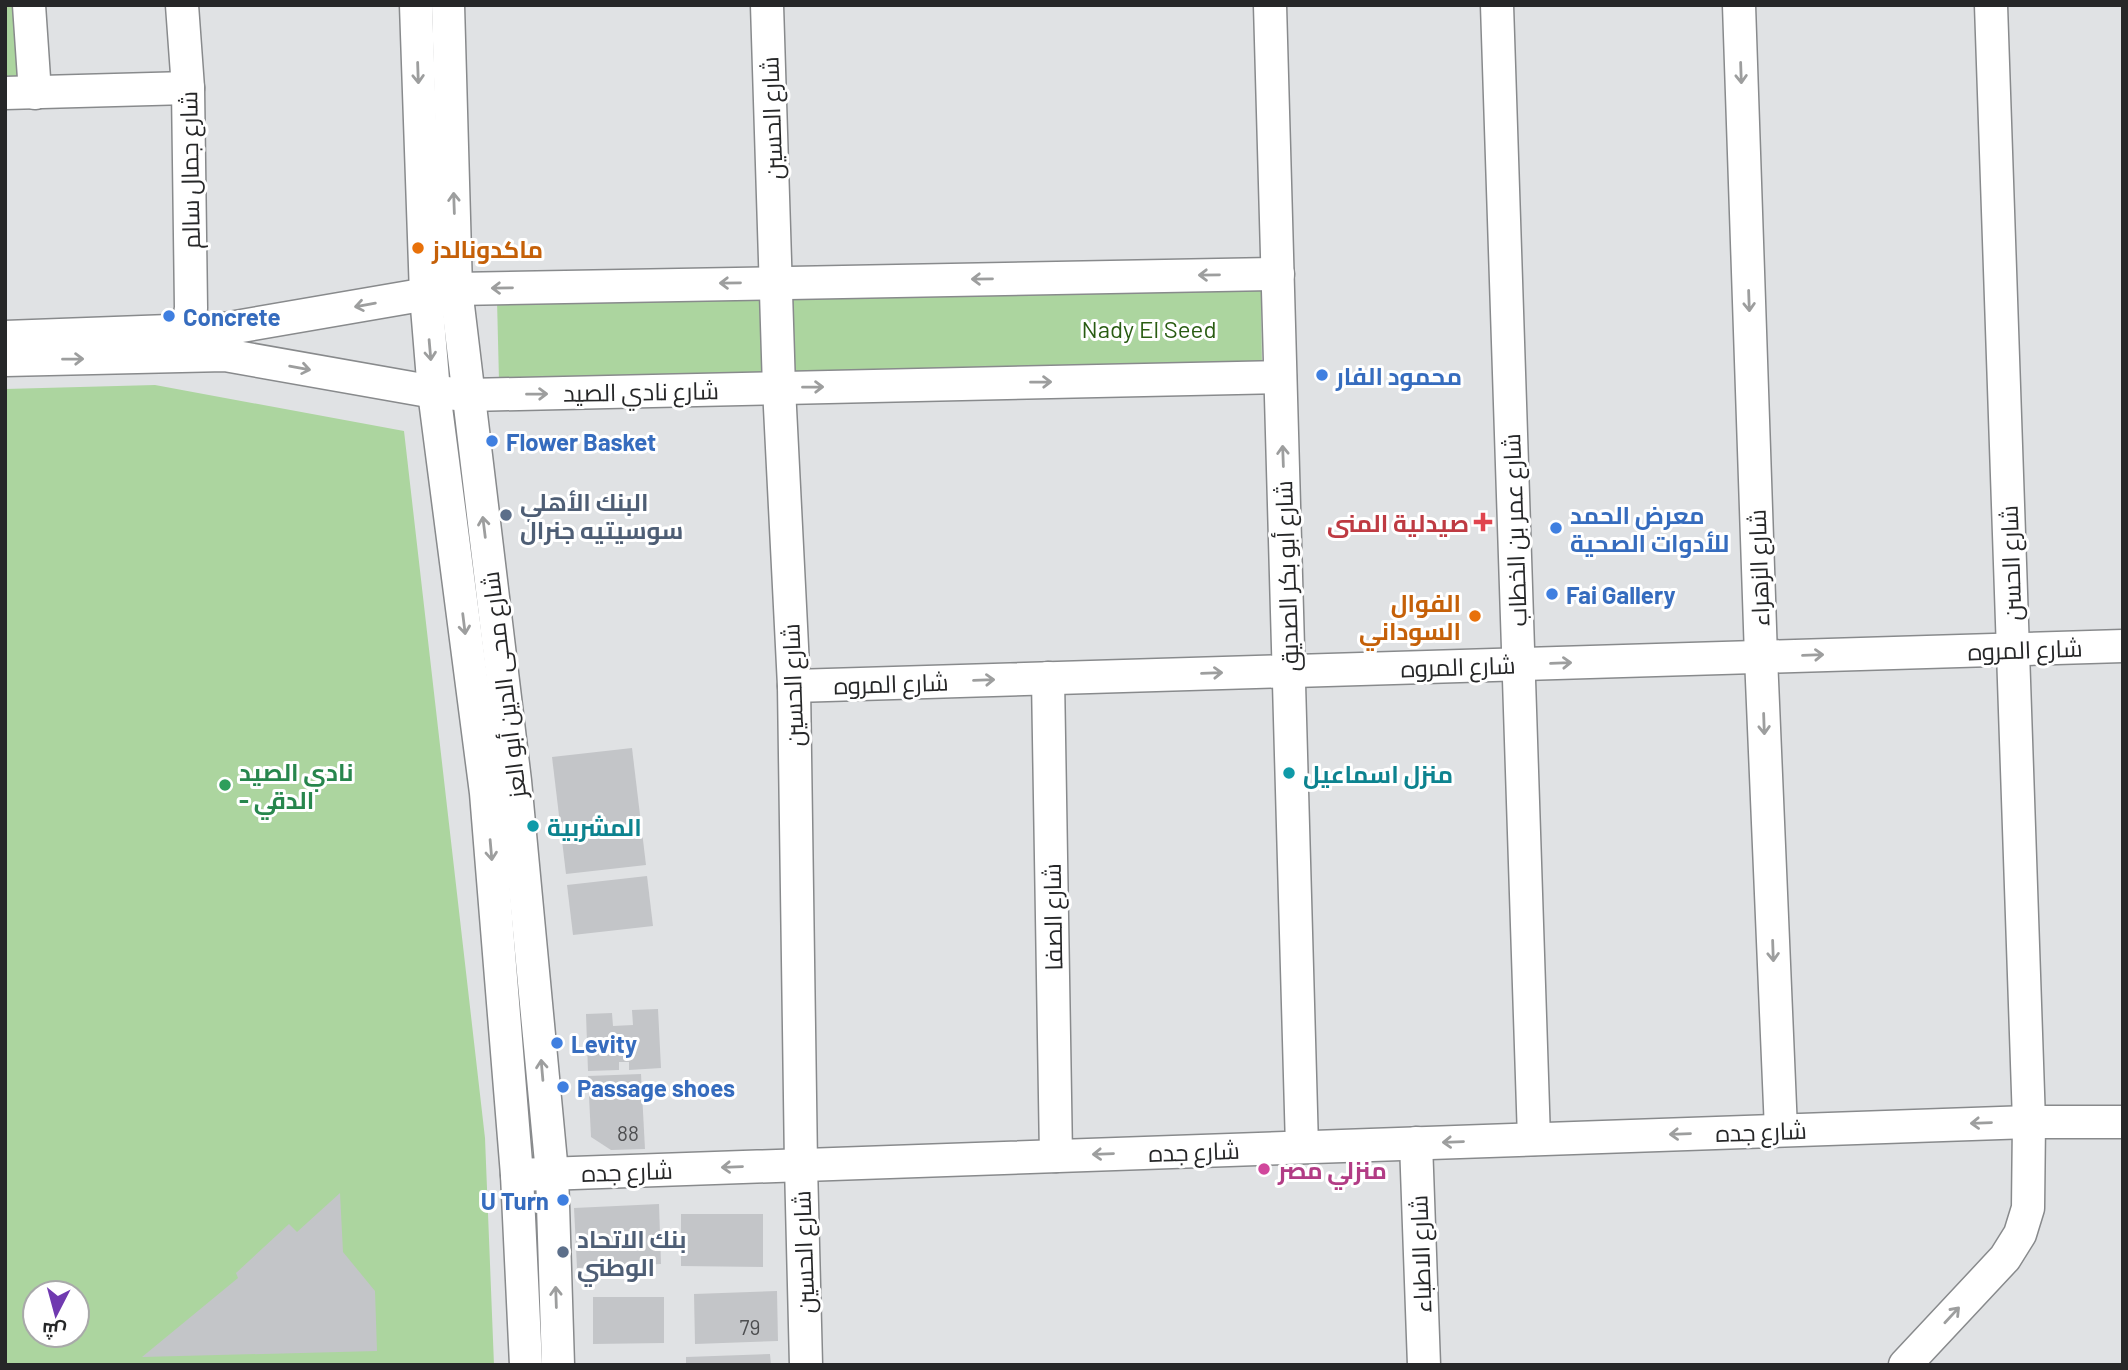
<svg xmlns="http://www.w3.org/2000/svg" width="2128" height="1370" font-family="Barlow,Cairo,sans-serif">
	<style>
		.green { fill: #acd59f; fill-rule: evenodd }
		.building { fill: #c3c5c8 }
		.lines { fill: none; stroke-linecap: round; stroke-linejoin: round }
		.minor-casing { stroke: #888a8c; stroke-width: 35 }
		.minor { stroke: #fff; stroke-width: 32 }
		.oneway { stroke: #9d9e9e }
		.food-dot { fill: #e8710a; stroke: #fff; stroke-width: 2.5 }
		.shop-dot { fill: #3f7fe0; stroke: #fff; stroke-width: 2.5 }
		.service-dot { fill: #5c6f8a; stroke: #fff; stroke-width: 2.5 }
		.health-dot { fill: #e0444e; stroke: #fff; stroke-width: 2.5 }
		.culture-dot { fill: #0f9aa8; stroke: #fff; stroke-width: 2.5 }
		.leisure-dot { fill: #2e9e5b; stroke: #fff; stroke-width: 2.5 }
		.hotel-dot { fill: #d1479c; stroke: #fff; stroke-width: 2.5 }
		.labels { text-anchor: middle; dominant-baseline: central; stroke-width: 6; stroke-linejoin: round; paint-order: stroke }
		.number-label { font-size: 21px; fill: #4d4e50 }
		.street-label { font-size: 24px; fill: #262728; stroke: #fff }
		.food-label { font-size: 24px; font-weight: bold; fill: #c56008; stroke: #fff; text-anchor: start }
		.shop-label { font-size: 24px; font-weight: bold; fill: #366cbe; stroke: #fff; text-anchor: start }
		.park-label { font-size: 24px; fill: #295c12; stroke: #fff }
		.service-label { font-size: 24px; font-weight: bold; fill: #4e5e75; stroke: #fff; text-anchor: start }
		.health-label { font-size: 24px; font-weight: bold; fill: #be3a42; stroke: #fff; text-anchor: end }
		.leisure-label { font-size: 24px; font-weight: bold; fill: #27864d; stroke: #fff; text-anchor: start }
		.culture-label { font-size: 24px; font-weight: bold; fill: #0d838f; stroke: #fff; text-anchor: start }
		.hotel-label { font-size: 24px; font-weight: bold; fill: #b23c85; stroke: #fff; text-anchor: start }
	</style>
	<rect width="100%" height="100%" fill="#e0e2e4"/>
	<g class="green">
		<polygon points="5,5 18,5 21,76 5,76"/>
		<polygon points="1261,284 1262,370 792,373 791,288"/>
		<polygon points="763,291 765,372 499,381 497,300"/>
		<path d="M155 385 404 431 485 1138 494 1365H5V389ZM35 1293H77V1335H35Z"/>
	</g>
	<g class="building">
		<polygon points="632,748 646,865 566,874 552,757"/>
		<polygon points="647,876 653,926 573,935 567,885"/>
		<polygon points="658,1009 661,1068 629,1070 629,1062 619,1062 619,1070 588,1071 586,1014 612,1013 613,1026 633,1025 632,1010"/>
		<polygon points="641,1074 645,1149 611,1150 591,1137 588,1076"/>
		<polygon points="340,1193 343,1252 375,1291 377,1351 142,1357 238,1278 236,1273 289,1224 297,1232"/>
		<polygon points="659,1204 661,1264 577,1268 574,1208"/>
		<polygon points="681,1214 763,1214 763,1267 681,1266"/>
		<polygon points="777,1291 778,1341 695,1344 694,1294"/>
		<polygon points="593,1297 664,1297 664,1343 593,1344"/>
		<polygon points="770,1354 771,1365 686,1365 686,1357"/>
	</g>
	<g class="lines">
		<g class="minor-casing">
			<g id="minor">
				<polyline points="29,5 35,93"/>
				<polyline points="182,5 188,88 191,308 189,321 182,332"/>
				<polyline points="416,5 426,295 434,392 486,793 517,1175 526,1365"/>
				<polyline points="448,5 456,289 515,781 552,1173 558,1365"/>
				<polyline points="767,5 779,388 794,686 801,1165 806,1365"/>
				<polyline points="1270,5 1302,1147"/>
				<polyline points="1497,5 1534,1139"/>
				<polyline points="1739,5 1761,657 1781,1130"/>
				<polyline points="5,93 188,88"/>
				<polyline points="5,337 224,329 456,289 1278,274"/>
				<polyline points="5,360 225,355 434,392 469,395 1280,377"/>
				<polyline points="1048,678 1056,1156"/>
				<polyline points="794,686 2123,646"/>
				<polyline points="1416,1143 1424,1365"/>
				<polyline points="517,1175 2029,1122 2123,1122"/>
				<polyline points="1905,1365 2005,1258 2020,1234 2028,1208 2029,1122 1991,5"/>
			</g>
		</g>
		<use href="#minor" class="minor"/>
	</g>
	<defs><path id="oneway-shaft" d="M-6 0H5M1.5-3L5.5 0L1.5 3" fill="none" stroke-width="1.6" stroke-linecap="round" stroke-linejoin="round" transform="scale(1.75)"/></defs>
	<g class="oneway">
		<use href="#oneway-shaft" transform="translate(418 73) rotate(88)"/>
		<use href="#oneway-shaft" transform="translate(1741 73) rotate(88)"/>
		<use href="#oneway-shaft" transform="translate(454 203) rotate(-92)"/>
		<use href="#oneway-shaft" transform="translate(1209 275) rotate(179)"/>
		<use href="#oneway-shaft" transform="translate(982 279) rotate(179)"/>
		<use href="#oneway-shaft" transform="translate(730 283) rotate(179)"/>
		<use href="#oneway-shaft" transform="translate(502 288) rotate(179)"/>
		<use href="#oneway-shaft" transform="translate(1749 301) rotate(88)"/>
		<use href="#oneway-shaft" transform="translate(365 305) rotate(170)"/>
		<use href="#oneway-shaft" transform="translate(430 350) rotate(85)"/>
		<use href="#oneway-shaft" transform="translate(73 359) rotate(-1)"/>
		<use href="#oneway-shaft" transform="translate(300 368) rotate(10)"/>
		<use href="#oneway-shaft" transform="translate(1041 382) rotate(-1)"/>
		<use href="#oneway-shaft" transform="translate(813 387) rotate(-1)"/>
		<use href="#oneway-shaft" transform="translate(537 394) rotate(-1)"/>
		<use href="#oneway-shaft" transform="translate(1283 456) rotate(-92)"/>
		<use href="#oneway-shaft" transform="translate(484 527) rotate(-97)"/>
		<use href="#oneway-shaft" transform="translate(464 624) rotate(83)"/>
		<use href="#oneway-shaft" transform="translate(1813 655) rotate(-2)"/>
		<use href="#oneway-shaft" transform="translate(1561 663) rotate(-2)"/>
		<use href="#oneway-shaft" transform="translate(1212 673) rotate(-2)"/>
		<use href="#oneway-shaft" transform="translate(984 680) rotate(-2)"/>
		<use href="#oneway-shaft" transform="translate(1764 724) rotate(88)"/>
		<use href="#oneway-shaft" transform="translate(491 850) rotate(85)"/>
		<use href="#oneway-shaft" transform="translate(1773 951) rotate(88)"/>
		<use href="#oneway-shaft" transform="translate(542 1070) rotate(-95)"/>
		<use href="#oneway-shaft" transform="translate(1981 1123) rotate(178)"/>
		<use href="#oneway-shaft" transform="translate(1680 1134) rotate(178)"/>
		<use href="#oneway-shaft" transform="translate(1453 1142) rotate(178)"/>
		<use href="#oneway-shaft" transform="translate(1103 1154) rotate(178)"/>
		<use href="#oneway-shaft" transform="translate(732 1167) rotate(178)"/>
		<use href="#oneway-shaft" transform="translate(556 1297) rotate(-92)"/>
		<use href="#oneway-shaft" transform="translate(1952 1315) rotate(-47)"/>
	</g>
	<g class="food-dot">
		<circle cx="418" cy="248" r="7"/>
		<circle cx="1475" cy="616" r="7"/>
	</g>
	<g class="shop-dot">
		<circle cx="169" cy="316" r="7"/>
		<circle cx="1322" cy="375" r="7"/>
		<circle cx="492" cy="441" r="7"/>
		<circle cx="1556" cy="528" r="7"/>
		<circle cx="1552" cy="594" r="7"/>
		<circle cx="557" cy="1043" r="7"/>
		<circle cx="563" cy="1087" r="7"/>
		<circle cx="563" cy="1200" r="7"/>
	</g>
	<g class="service-dot">
		<circle cx="506" cy="515" r="7"/>
		<circle cx="563" cy="1252" r="7"/>
	</g>
	<path class="health-dot" d="M1479.5 511.5h7v7h7v7h-7v7h-7v-7h-7v-7h7z"/>
	<g class="culture-dot">
		<circle cx="1289" cy="773" r="7"/>
		<circle cx="533" cy="826" r="7"/>
	</g>
	<circle class="leisure-dot" cx="225" cy="785" r="7"/>
	<circle class="hotel-dot" cx="1264" cy="1169" r="7"/>
	<g class="labels">
		<g class="number-label">
			<text x="628" y="1132">88</text>
			<text x="750" y="1326">79</text>
		</g>
		<g class="street-label">
			<text transform="translate(771 118) rotate(-92)">شارع الحسين</text>
			<text transform="translate(189 170) rotate(-91)">شارع جمال سالم</text>
			<text transform="translate(641 391) rotate(-1)">شارع نادي الصيد</text>
			<text transform="translate(1514 530) rotate(-92)">شارع عمر بن الخطاب</text>
			<text transform="translate(2010 563) rotate(-92)">شارع الحسن</text>
			<text transform="translate(1758 568) rotate(-92)">شارع الزهراء</text>
			<text transform="translate(1286 576) rotate(-92)">شارع أبو بكر الصديق</text>
			<text transform="translate(2025 649) rotate(-2)">شارع المروه</text>
			<text transform="translate(1458 666) rotate(-2)">شارع المروه</text>
			<text transform="translate(891 683) rotate(-2)">شارع المروه</text>
			<text transform="translate(503 685) rotate(-97)">شارع محى الدين أبو العز</text>
			<text transform="translate(792 685) rotate(-92)">شارع الحسين</text>
			<text transform="translate(1052 917) rotate(-91)">شارع الصفا</text>
			<text transform="translate(1761 1131) rotate(-2)">شارع جده</text>
			<text transform="translate(1194 1151) rotate(-2)">شارع جده</text>
			<text transform="translate(627 1171) rotate(-2)">شارع جده</text>
			<text transform="translate(803 1252) rotate(-92)">شارع الحسين</text>
			<text transform="translate(1420 1254) rotate(-92)">شارع الاطباء</text>
		</g>
		<g class="food-label">
			<text x="432" y="248">ماكدونالدز</text>
			<text x="1461" y="602" text-anchor="end">الفوال<tspan x="1461" dy="28">السوداني</tspan></text>
		</g>
		<g class="shop-label">
			<text x="183" y="316">Concrete</text>
			<text x="1336" y="375">محمود الفار</text>
			<text x="506" y="441">Flower Basket</text>
			<text x="1570" y="514">معرض الحمد<tspan x="1570" dy="28">للأدوات الصحية</tspan></text>
			<text x="1566" y="594">Fai Gallery</text>
			<text x="571" y="1043">Levity</text>
			<text x="577" y="1087">Passage shoes</text>
			<text x="549" y="1200" text-anchor="end">U Turn</text>
		</g>
		<g class="park-label">
			<text x="1149" y="328">Nady El Seed</text>
		</g>
		<g class="service-label">
			<text x="520" y="501">البنك الأهلي<tspan x="520" dy="28">سوسيتيه جنرال</tspan></text>
			<text x="577" y="1238">بنك الاتحاد<tspan x="577" dy="28">الوطني</tspan></text>
		</g>
		<g class="health-label">
			<text x="1469" y="522">صيدلية المنى</text>
		</g>
		<g class="leisure-label">
			<text x="239" y="771">نادي الصيد<tspan x="239" dy="28">- الدقي</tspan></text>
		</g>
		<g class="culture-label">
			<text x="1303" y="773">منزل اسماعيل</text>
			<text x="547" y="826">المشربية</text>
		</g>
		<g class="hotel-label">
			<text x="1278" y="1169">منزلي مصر</text>
		</g>
	</g>
	<rect width="2128" height="1370" fill="none" stroke="#262728" stroke-width="14"/>
	<g transform="translate(56 1314) rotate(186)"><circle r="33" fill="#ffffff" stroke="#a8a9a9" stroke-width="2"/>
	<path d="M0-5L12 26L0 18L-12 26Z" fill="#703ab0"/>
	<text y="-10" font-size="19" font-weight="bold" text-anchor="middle" fill="#262728">ش</text>
	</g>
</svg>
